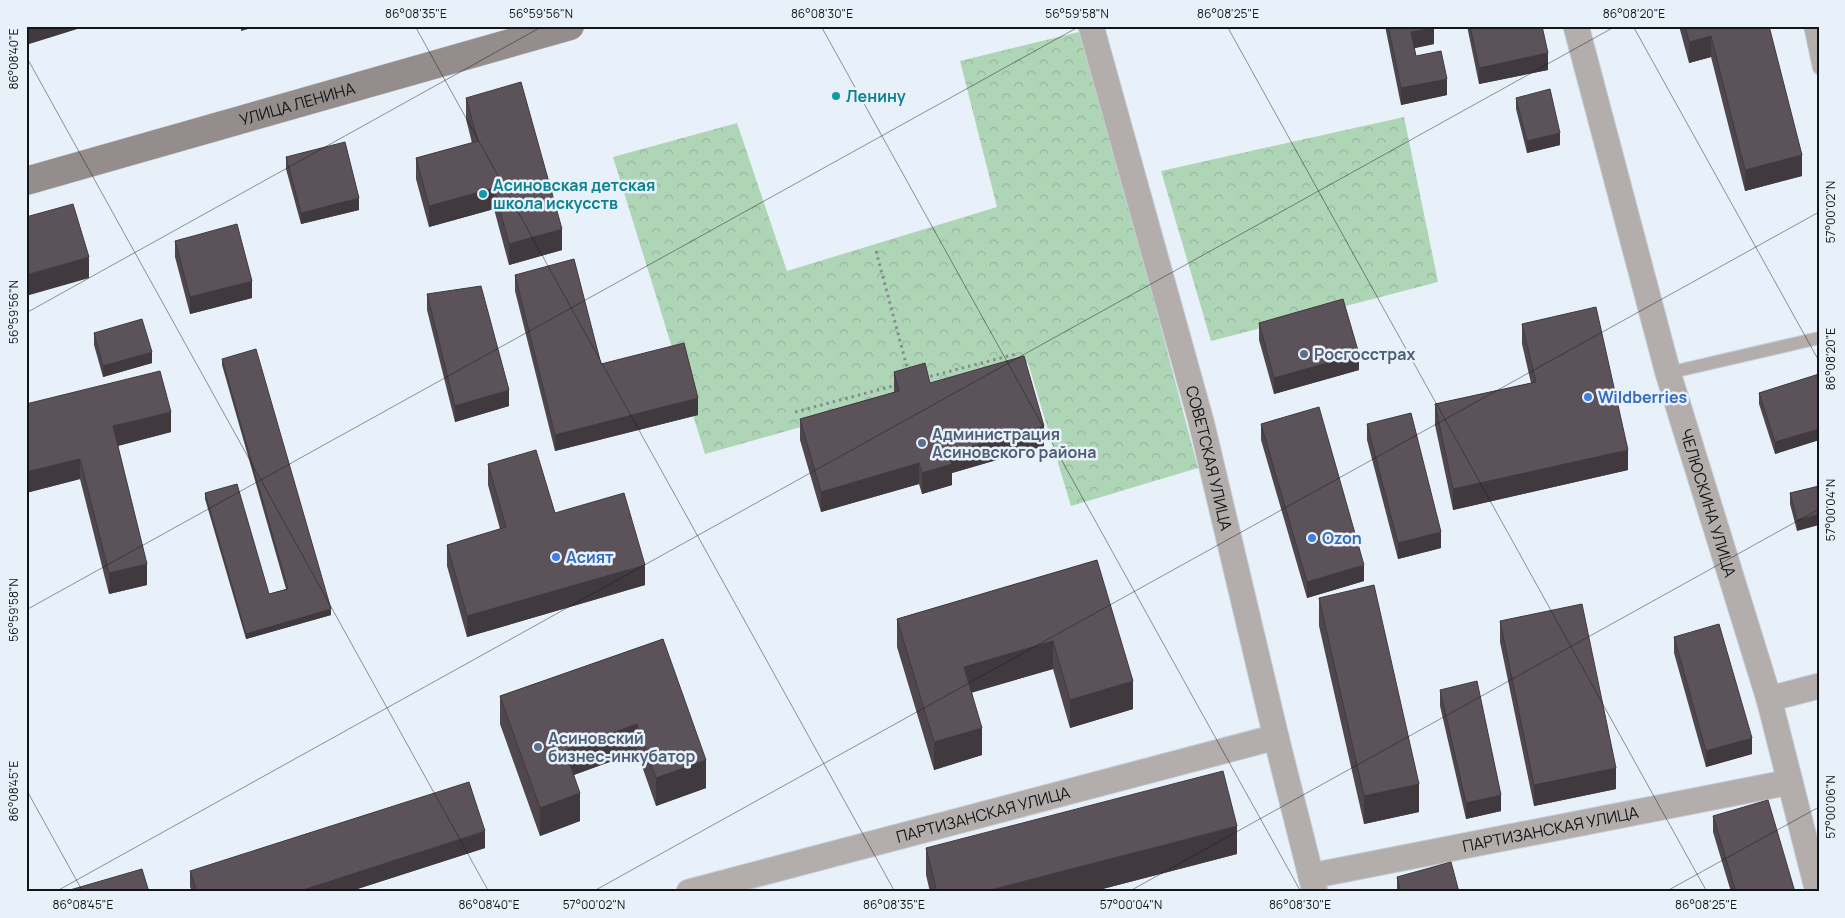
<svg xmlns="http://www.w3.org/2000/svg" width="1845" height="918" font-family="Manrope,sans-serif">
	<style>
		.park { fill: url(#park-crowns) }
		.lines { fill: none; stroke-linecap: round; stroke-linejoin: round }
		.service-casing { stroke: #c6ced6; stroke-width: 14 }
		.minor-casing { stroke: #c6ced6; stroke-width: 27 }
		.secondary-casing { stroke: #c6ced6; stroke-width: 29 }
		.path { stroke: #868c92; stroke-width: 3; stroke-dasharray: 2.5 4; stroke-linecap: butt }
		.service { stroke: #b3adac; stroke-width: 12 }
		.minor { stroke: #b3adac; stroke-width: 25 }
		.secondary { stroke: #958c8c; stroke-width: 28 }
		.wall { fill: #4f474d }
		.shaded-wall { fill: #403a3f }
		.building { fill: #5c535a; stroke: #403a3f }
		.ticks { fill: none; stroke: #131619; stroke-width: 1; stroke-opacity: 0.45 }
		.culture-dot { fill: #0f9aa8; stroke: #e8f1fa; stroke-width: 2 }
		.service-dot { fill: #5c6f8a; stroke: #e8f1fa; stroke-width: 2 }
		.shop-dot { fill: #3f7fe0; stroke: #e8f1fa; stroke-width: 2 }
		.labels { text-anchor: middle; dominant-baseline: central; stroke-width: 5; stroke-linejoin: round; paint-order: stroke }
		.culture-label { font-size: 16px; font-weight: bold; fill: #0d838f; stroke: #e8f1fa; text-anchor: start }
		.street-label { font-size: 16px; fill: #131619; stroke: #e8f1fa }
		.service-label { font-size: 16px; font-weight: bold; fill: #4e5e75; stroke: #e8f1fa; text-anchor: start }
		.shop-label { font-size: 16px; font-weight: bold; fill: #366cbe; stroke: #e8f1fa; text-anchor: start }
		.neatline { fill: none; stroke: #131619; stroke-width: 2 }
		.ticks-label { font-size: 12px; text-anchor: middle; fill: #131619 }
	</style>
	<defs>
		<pattern id="park-crowns" width="20" height="18" patternUnits="userSpaceOnUse" patternTransform="scale(1.25)"><rect width="20" height="18" fill="#afd5b7"/><path d="M2 6a3 3 0 1 1 6 0M12 15a3 3 0 1 1 6 0" fill="none" stroke="#96b69d"/></pattern>
	</defs>
	<rect width="100%" height="100%" fill="#e8f1fa"/>
	<g class="park">
		<polygon points="1083,31 1198,468 1071,506 1028,363 705,454 613,157 737,123 787,271 997,207 960,61"/>
		<polygon points="1404,117 1438,282 1211,341 1161,171"/>
	</g>
	<g class="lines">
		<g class="service-casing">
			<g id="service">
				<polyline points="1810,26 1819,68"/>
				<polyline points="1668,373 1819,338"/>
			</g>
		</g>
		<g class="minor-casing">
			<g id="minor">
				<path id="s1" d="M1091 26 1201 421 1276 737 1315 892"/>
				<path id="s2" d="M1576 26 1668 373 1769 699 1818 892"/>
				<polyline points="1769,699 1819,686"/>
				<path id="s3" d="M1311 876 1790 782"/>
				<path id="s4" d="M689 892 1276 737"/>
			</g>
		</g>
		<g class="secondary-casing">
			<g id="secondary">
				<path id="s5" d="M26 181 570 26"/>
			</g>
		</g>
		<g class="path">
			<polyline points="876,251 908,371"/>
			<polyline points="924,378 1016,354"/>
			<polyline points="795,412 897,385"/>
		</g>
		<use href="#service" class="service"/>
		<use href="#minor" class="minor"/>
		<use href="#secondary" class="secondary"/>
	</g>
	<g class="wall">
		<polygon points="1385,26 1434,26 1434,44 1414,48 1416,56 1447,95 1401,105"/>
		<polygon points="1467,26 1542,26 1548,70 1479,84"/>
		<polygon points="1679,26 1770,26 1770,31 1802,176 1745,191 1711,57 1689,63"/>
		<polygon points="466,98 562,250 509,265 494,209 429,227 416,179 416,158 472,143 466,119"/>
		<polygon points="1516,98 1560,145 1527,153 1516,109"/>
		<polygon points="286,157 359,210 301,224 286,169"/>
		<polygon points="175,241 252,298 190,314 175,257"/>
		<polygon points="515,275 601,364 698,415 555,451 515,291"/>
		<polygon points="427,294 509,406 455,422 427,310"/>
		<polygon points="1259,323 1359,370 1274,394 1259,340"/>
		<polygon points="1522,324 1628,470 1453,510 1435,425 1435,404 1531,383 1522,344"/>
		<polygon points="94,333 152,363 103,377 94,345"/>
		<polygon points="222,359 331,615 246,639 205,499 205,493 269,594 286,589 222,365"/>
		<polygon points="894,372 930,383 1044,446 952,473 952,485 922,494 919,484 821,512 800,440 800,419 894,392"/>
		<polygon points="1819,374 1819,440 1775,454 1759,404 1759,393"/>
		<polygon points="26,404 171,432 118,446 147,585 109,594 80,479 26,493"/>
		<polygon points="1261,424 1364,581 1307,598 1261,440"/>
		<polygon points="1367,424 1441,548 1398,559 1367,440"/>
		<polygon points="488,464 555,513 645,585 467,637 447,566 447,545 500,529 488,485"/>
		<polygon points="1819,486 1797,531 1790,504 1790,493"/>
		<polygon points="1097,560 1133,709 1070,728 1053,669 972,692 982,755 934,770 897,647 897,619"/>
		<polygon points="1319,598 1419,812 1364,824 1319,626"/>
		<polygon points="1500,621 1616,789 1534,806 1500,642"/>
		<polygon points="1674,637 1752,754 1706,767 1674,653"/>
		<polygon points="663,639 706,788 656,806 637,752 574,775 580,821 540,836 500,724 500,696"/>
		<polygon points="1440,690 1501,811 1466,819 1440,706"/>
		<polygon points="1713,816 1795,892 1731,892 1713,832"/>
		<polygon points="485,848 348,892 192,892 190,887 190,871"/>
		<polygon points="926,848 1237,854 1091,892 930,892 926,875"/>
		<polygon points="1397,877 1459,892 1397,892"/>
	</g>
	<g class="shaded-wall">
		<polygon points="26,26 87,26 26,45"/>
		<polygon points="241,26 259,26 241,31"/>
		<polygon points="1434,28 1434,44 1411,49 1411,32"/>
		<polygon points="1711,36 1711,57 1689,63 1689,42"/>
		<polygon points="1548,53 1548,70 1479,84 1479,68"/>
		<polygon points="1447,79 1447,95 1401,105 1401,88"/>
		<polygon points="1560,133 1560,145 1527,153 1527,141"/>
		<polygon points="1802,155 1802,176 1745,191 1745,170"/>
		<polygon points="494,188 494,209 429,227 429,206"/>
		<polygon points="359,198 359,210 301,224 301,213"/>
		<polygon points="562,229 562,250 509,265 509,244"/>
		<polygon points="89,257 89,278 26,296 26,275"/>
		<polygon points="252,281 252,298 190,314 190,297"/>
		<polygon points="152,352 152,363 103,377 103,366"/>
		<polygon points="1359,354 1359,370 1274,394 1274,378"/>
		<polygon points="509,390 509,406 455,422 455,406"/>
		<polygon points="698,398 698,415 555,451 555,435"/>
		<polygon points="171,412 171,432 113,447 113,426"/>
		<polygon points="1044,426 1044,446 952,473 952,485 922,494 922,473 948,453"/>
		<polygon points="1819,429 1819,440 1775,454 1775,442"/>
		<polygon points="1628,450 1628,470 1453,510 1453,489"/>
		<polygon points="80,459 80,479 26,493 26,472"/>
		<polygon points="919,463 919,484 821,512 821,492"/>
		<polygon points="1819,514 1819,525 1797,531 1797,520"/>
		<polygon points="1441,532 1441,548 1398,559 1398,543"/>
		<polygon points="147,564 147,585 109,594 109,573"/>
		<polygon points="645,565 645,585 467,637 467,616"/>
		<polygon points="1364,565 1364,581 1307,598 1307,582"/>
		<polygon points="331,609 331,615 246,639 246,634"/>
		<polygon points="1053,641 1053,669 964,695 964,667"/>
		<polygon points="1133,681 1133,709 1070,728 1070,700"/>
		<polygon points="637,724 637,752 565,778 565,750"/>
		<polygon points="982,728 982,755 934,770 934,742"/>
		<polygon points="1752,738 1752,754 1706,767 1706,751"/>
		<polygon points="706,760 706,788 656,806 656,778"/>
		<polygon points="1616,768 1616,789 1534,806 1534,785"/>
		<polygon points="1419,784 1419,812 1364,824 1364,796"/>
		<polygon points="580,793 580,821 540,836 540,808"/>
		<polygon points="1501,795 1501,811 1466,819 1466,803"/>
		<polygon points="1237,826 1237,854 1091,892 983,892"/>
		<polygon points="485,831 485,848 348,892 297,892"/>
	</g>
	<g class="building">
		<polygon points="1388,26 1434,26 1434,28 1411,32 1416,56 1441,51 1447,79 1401,88"/>
		<polygon points="1470,26 1542,26 1548,53 1479,68"/>
		<polygon points="1685,26 1769,26 1802,155 1745,170 1711,36 1689,42"/>
		<polygon points="521,82 562,229 509,244 494,188 429,206 416,158 478,141 466,98"/>
		<polygon points="1550,89 1560,133 1527,141 1516,98"/>
		<polygon points="345,142 359,198 301,213 286,157"/>
		<polygon points="73,204 89,257 26,275 26,217"/>
		<polygon points="237,224 252,281 190,297 175,241"/>
		<polygon points="574,259 601,364 684,343 698,398 555,435 515,275"/>
		<polygon points="481,286 509,390 455,406 427,294"/>
		<polygon points="1343,299 1359,354 1274,378 1259,323"/>
		<polygon points="1596,307 1628,450 1453,489 1435,404 1536,382 1522,324"/>
		<polygon points="142,319 152,352 103,366 94,333"/>
		<polygon points="256,349 331,609 246,634 205,493 237,484 269,594 288,589 222,359"/>
		<polygon points="1024,356 1044,426 948,453 952,464 922,473 919,463 821,492 800,419 899,391 894,372 925,363 930,383"/>
		<polygon points="160,371 171,412 113,426 147,564 109,573 80,459 26,472 26,404"/>
		<polygon points="1819,374 1819,402 1817,403 1819,409 1819,429 1775,442 1759,393"/>
		<polygon points="1319,407 1364,565 1307,582 1261,424"/>
		<polygon points="1411,413 1441,532 1398,543 1367,424"/>
		<polygon points="536,450 555,513 624,493 645,565 467,616 447,545 506,527 488,464"/>
		<polygon points="1819,486 1819,514 1797,520 1790,493"/>
		<polygon points="1097,560 1133,681 1070,700 1053,641 964,667 982,728 934,742 897,619"/>
		<polygon points="1374,585 1419,784 1364,796 1319,598"/>
		<polygon points="1582,604 1616,768 1534,785 1500,621"/>
		<polygon points="1719,624 1752,738 1706,751 1674,637"/>
		<polygon points="663,639 706,760 656,778 637,724 565,750 580,793 540,808 500,696"/>
		<polygon points="1477,681 1501,795 1466,803 1440,690"/>
		<polygon points="1223,771 1237,826 983,892 937,892 926,848"/>
		<polygon points="469,782 485,831 297,892 197,892 190,871"/>
		<polygon points="1768,800 1795,892 1736,892 1713,816"/>
		<polygon points="1451,862 1459,892 1401,892 1397,877"/>
		<polygon points="142,869 149,892 63,892"/>
	</g>
	<path class="ticks" d="M415 26 895 892M821 26 1301 892M1227 26 1707 892M1633 26 1819 361M26 56 489 892M26 313 543 26M26 610 1080 26M26 789 83 892M55 892 1616 26M592 892 1819 212M1128 892 1819 509M1665 892 1819 807"/>
	<g class="culture-dot">
		<circle cx="836" cy="96" r="5"/>
		<circle cx="483" cy="194" r="5"/>
	</g>
	<g class="service-dot">
		<circle cx="1304" cy="354" r="5"/>
		<circle cx="922" cy="443" r="5"/>
		<circle cx="538" cy="747" r="5"/>
	</g>
	<g class="shop-dot">
		<circle cx="1588" cy="397" r="5"/>
		<circle cx="1312" cy="538" r="5"/>
		<circle cx="556" cy="557" r="5"/>
	</g>
	<g class="labels">
		<g class="culture-label">
			<text x="846" y="96">Ленину</text>
			<text x="493" y="185">Асиновская детская<tspan x="493" dy="18">школа искусств</tspan></text>
		</g>
		<g class="street-label">
			<text stroke="none"><textPath href="#s5" startOffset="282">УЛИЦА ЛЕНИНА</textPath></text>
			<text stroke="none"><textPath href="#s1" startOffset="448">СОВЕТСКАЯ УЛИЦА</textPath></text>
			<text stroke="none"><textPath href="#s2" startOffset="495">ЧЕЛЮСКИНА УЛИЦА</textPath></text>
			<text stroke="none"><textPath href="#s4" startOffset="304">ПАРТИЗАНСКАЯ УЛИЦА</textPath></text>
			<text stroke="none"><textPath href="#s3" startOffset="244">ПАРТИЗАНСКАЯ УЛИЦА</textPath></text>
		</g>
		<g class="service-label">
			<text x="1314" y="354">Росгосстрах</text>
			<text x="932" y="434">Администрация<tspan x="932" dy="18">Асиновского района</tspan></text>
			<text x="548" y="738">Асиновский<tspan x="548" dy="18">бизнес-инкубатор</tspan></text>
		</g>
		<g class="shop-label">
			<text x="1598" y="397">Wildberries</text>
			<text x="1322" y="538">Ozon</text>
			<text x="566" y="557">Асият</text>
		</g>
	</g>
	<rect width="1845" height="918" fill="none" stroke="#e8f1fa" stroke-width="55"/>
	<rect x="28" y="28" width="1790" height="862" class="neatline"/>
	<g class="ticks-label">
		<text x="416" y="18">86°08'35"E</text>
		<text x="541" y="18">56°59'56"N</text>
		<text x="822" y="18">86°08'30"E</text>
		<text x="1077" y="18">56°59'58"N</text>
		<text x="1228" y="18">86°08'25"E</text>
		<text x="1634" y="18">86°08'20"E</text>
		<text transform="translate(14 59) rotate(-90)" y="4">86°08'40"E</text>
		<text transform="translate(1831 212) rotate(-90)" y="4">57°00'02"N</text>
		<text transform="translate(14 312) rotate(-90)" y="4">56°59'56"N</text>
		<text transform="translate(1831 359) rotate(-90)" y="4">86°08'20"E</text>
		<text transform="translate(1831 510) rotate(-90)" y="4">57°00'04"N</text>
		<text transform="translate(14 610) rotate(-90)" y="4">56°59'58"N</text>
		<text transform="translate(14 791) rotate(-90)" y="4">86°08'45"E</text>
		<text transform="translate(1831 807) rotate(-90)" y="4">57°00'06"N</text>
		<text x="83" y="909">86°08'45"E</text>
		<text x="489" y="909">86°08'40"E</text>
		<text x="594" y="909">57°00'02"N</text>
		<text x="894" y="909">86°08'35"E</text>
		<text x="1131" y="909">57°00'04"N</text>
		<text x="1300" y="909">86°08'30"E</text>
		<text x="1706" y="909">86°08'25"E</text>
	</g>
</svg>
